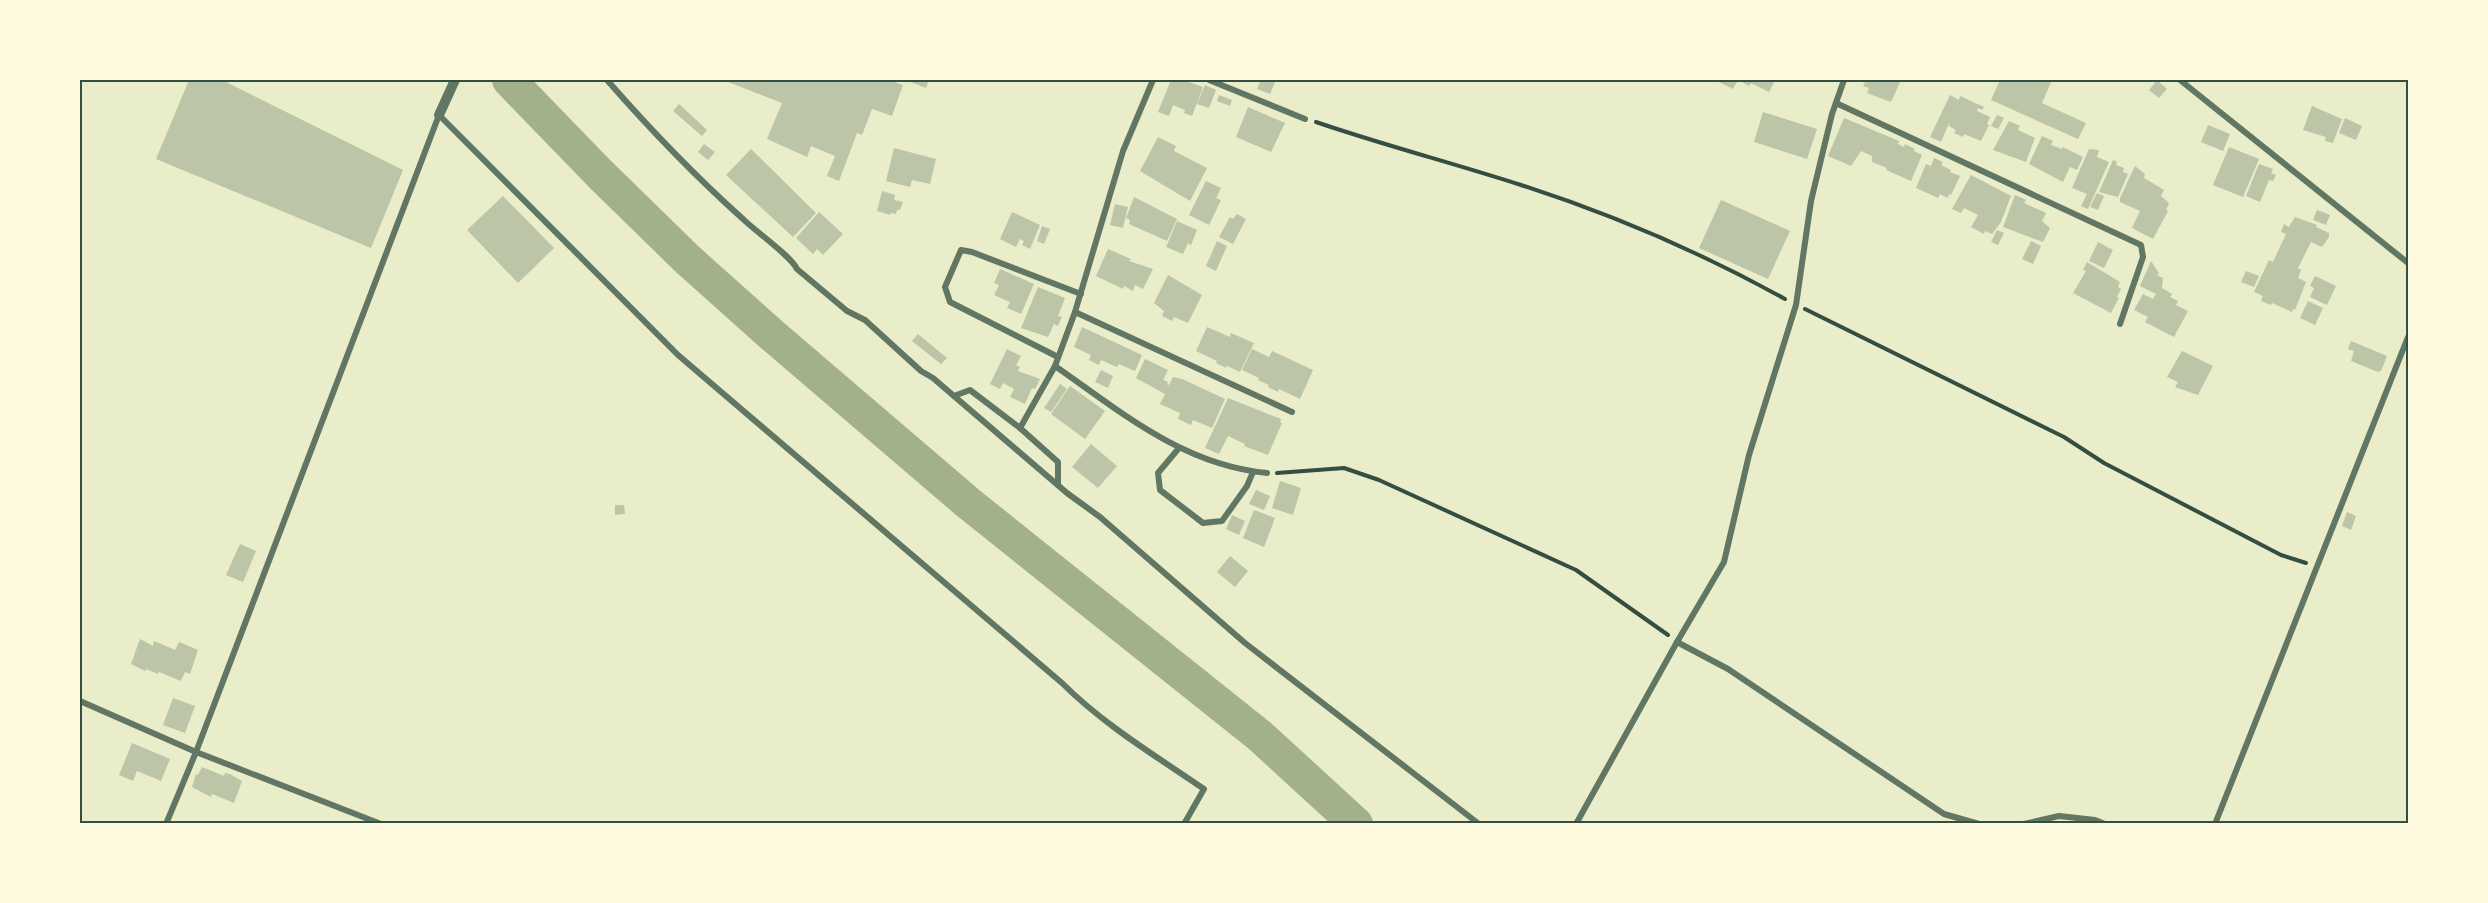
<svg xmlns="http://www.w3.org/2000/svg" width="2488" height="903" font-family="Arial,sans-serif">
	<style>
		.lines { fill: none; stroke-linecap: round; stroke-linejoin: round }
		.river { stroke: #a3b18a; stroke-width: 34 }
		.building { fill: #bcc5a7 }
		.path { stroke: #344e41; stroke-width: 4 }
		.minor { stroke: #617663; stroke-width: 6 }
		.tertiary { stroke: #617663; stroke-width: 10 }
		.neatline { fill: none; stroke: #344e41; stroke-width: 2 }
	</style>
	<rect width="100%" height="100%" fill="#e9edc9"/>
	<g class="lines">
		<polyline class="river" points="509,80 600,174 687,259 772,335 967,502 1260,736 1356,824"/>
	</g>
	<g class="building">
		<polygon points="189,80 222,80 403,170 371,248 156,159"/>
		<polygon points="723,80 889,80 903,85 892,116 872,109 862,135 857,133 839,181 827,176 835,156 811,146 807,157 767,139 782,103"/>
		<polygon points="905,80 929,80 926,88"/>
		<polygon points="1171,80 1183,80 1203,87 1192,116 1184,113 1185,110 1173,105 1169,116 1158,112"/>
		<polygon points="1261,80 1276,80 1270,94 1257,89"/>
		<polygon points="1715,80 1775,80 1769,92 1751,83 1749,86 1738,80 1733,89"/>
		<polygon points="1861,80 1901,80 1891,102 1867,93 1869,88 1863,86 1865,83"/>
		<polygon points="2000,80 2052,80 2042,103 2086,123 2078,139 1991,100"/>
		<polygon points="2157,80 2167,89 2159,98 2149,90"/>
		<polygon points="1205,85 1216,90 1209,108 1197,104"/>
		<polygon points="1219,95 1232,100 1230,106 1217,101"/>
		<polygon points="1950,95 1959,100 1960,96 1984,107 1982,110 1978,108 1977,111 1990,117 1987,124 1989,125 1981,141 1964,134 1963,137 1954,133 1956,130 1949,126 1950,121 1941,142 1930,137"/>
		<polygon points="679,104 707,130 702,136 673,111"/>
		<polygon points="2312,106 2342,119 2333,143 2325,141 2326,137 2303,130"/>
		<polygon points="1248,107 1285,123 1271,152 1236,137"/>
		<polygon points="1763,112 1817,129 1807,159 1754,142"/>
		<polygon points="1997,115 2004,118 1998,129 1991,126"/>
		<polygon points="1844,118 1899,141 1898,144 1904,147 1905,144 1915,149 1914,151 1922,155 1911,181 1886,170 1887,168 1872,162 1872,156 1861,151 1851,166 1828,156"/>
		<polygon points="2345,118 2362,126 2356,140 2339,133"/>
		<polygon points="2009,121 2020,126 2018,130 2035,138 2026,162 1993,150"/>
		<polygon points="2208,125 2230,134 2223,151 2201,142"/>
		<polygon points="2042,136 2053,141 2051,145 2062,149 2063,147 2083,157 2077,170 2070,167 2063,182 2029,164"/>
		<polygon points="1158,137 1176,146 1174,151 1207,168 1190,201 1140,171"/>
		<polygon points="704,144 715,152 708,160 698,152"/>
		<polygon points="2229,147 2259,159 2243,197 2213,185"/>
		<polygon points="894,148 936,159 930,184 912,180 910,187 886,181"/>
		<polygon points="751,149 816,213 793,237 726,175"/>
		<polygon points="2089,149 2099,150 2097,157 2109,162 2088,209 2081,206 2087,194 2072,188"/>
		<polygon points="1934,158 1943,162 1941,165 1951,170 1950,172 1960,176 1951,195 1949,194 1948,198 1940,194 1938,198 1916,188 1926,164 1931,166"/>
		<polygon points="2113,160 2117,162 2116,165 2124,168 2123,172 2128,174 2118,197 2099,192"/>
		<polygon points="2259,164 2273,169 2271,173 2276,175 2273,181 2269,180 2260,202 2246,196"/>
		<polygon points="2135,166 2145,174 2144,178 2164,190 2161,196 2169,203 2166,210 2168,211 2153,239 2132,228 2140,211 2120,202 2120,198"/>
		<polygon points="1971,175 2011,196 2001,222 1992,234 1985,231 1984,234 1971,227 1978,215 1964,208 1961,213 1952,209"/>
		<polygon points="1206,181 1221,188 1216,198 1221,200 1209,225 1189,215"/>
		<polygon points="882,191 895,195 894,200 903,202 900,210 897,210 896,214 891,213 890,215 877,211"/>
		<polygon points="2097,193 2104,196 2098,210 2090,207"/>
		<polygon points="2015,195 2026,200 2024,203 2046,213 2042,221 2050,228 2043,242 2003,227"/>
		<polygon points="503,196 554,248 518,283 467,230"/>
		<polygon points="1134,197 1177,219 1167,241 1129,224 1130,220 1126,218"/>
		<polygon points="1721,200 1790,231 1768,279 1699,248"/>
		<polygon points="1115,204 1128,207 1123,228 1110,225"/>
		<polygon points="2317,210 2330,215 2326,225 2313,220"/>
		<polygon points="819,212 843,234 823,255 817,249 813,254 796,238"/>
		<polygon points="1012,212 1040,225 1030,249 1022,245 1024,241 1020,239 1016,247 1000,239"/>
		<polygon points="1237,214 1246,219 1233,244 1219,237 1230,217 1233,219"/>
		<polygon points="2295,217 2317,225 2316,227 2329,233 2329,237 2322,247 2311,242 2298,268 2301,270 2298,278 2306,282 2295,310 2293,309 2292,312 2272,303 2271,305 2261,301 2263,296 2254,292 2269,260 2273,262 2286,234 2281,232 2284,224 2289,227"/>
		<polygon points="1177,221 1197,230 1191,245 1188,243 1183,254 1166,247"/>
		<polygon points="1042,226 1050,229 1044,244 1037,241"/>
		<polygon points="1997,230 2004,233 1998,245 1991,242"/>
		<polygon points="1217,241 1227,246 1216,271 1206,266"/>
		<polygon points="2031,241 2041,246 2033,264 2022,259"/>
		<polygon points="2098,242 2113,250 2104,268 2089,261"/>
		<polygon points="1108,249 1131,259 1129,261 1153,269 1143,289 1135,285 1133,291 1124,286 1123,289 1096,276"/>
		<polygon points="2151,261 2159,273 2157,275 2163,278 2162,288 2172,294 2170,297 2178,301 2176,305 2188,311 2174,337 2145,322 2148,317 2134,310 2143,294 2153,299 2156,294 2140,286"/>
		<polygon points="2087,262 2120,282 2118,287 2121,289 2117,297 2119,298 2111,313 2073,293 2086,271 2083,270"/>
		<polygon points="1000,269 1034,284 1021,314 1007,308 1010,302 994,295 999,285 994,283"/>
		<polygon points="2246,271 2259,276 2254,287 2241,282"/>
		<polygon points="1168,275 1202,295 1188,323 1174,317 1172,321 1162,316 1164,311 1154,303"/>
		<polygon points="2315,276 2336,286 2327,305 2310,297 2314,288 2310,286"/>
		<polygon points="1038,287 1065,298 1058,316 1062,317 1058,326 1054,324 1048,337 1021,328"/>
		<polygon points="2308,301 2323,308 2315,325 2300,318"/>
		<polygon points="1082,327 1142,355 1135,371 1119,364 1117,367 1101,360 1099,365 1089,360 1091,355 1074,347"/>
		<polygon points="1207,327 1230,337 1231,333 1254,343 1240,372 1227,366 1226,368 1216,363 1217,361 1196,351"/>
		<polygon points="918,334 947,358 941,364 912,341"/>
		<polygon points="2351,341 2387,356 2381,371 2378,372 2351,361 2354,351 2348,349"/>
		<polygon points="1007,349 1021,356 1016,365 1020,367 1018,371 1040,379 1035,389 1032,388 1025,404 1010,397 1014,389 1003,383 1000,389 990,384"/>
		<polygon points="1252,349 1269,357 1272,351 1313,370 1300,399 1279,389 1278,392 1268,387 1269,385 1258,380 1259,378 1242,370"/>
		<polygon points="2182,351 2213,366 2198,395 2175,387 2178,382 2167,377"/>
		<polygon points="1145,359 1168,370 1163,380 1168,382 1167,384 1169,385 1173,377 1182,379 1225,399 1212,428 1193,420 1191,425 1178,419 1180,413 1160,404 1165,394 1136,378"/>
		<polygon points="1101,370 1113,376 1108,388 1095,382"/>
		<polygon points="1060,384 1067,389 1051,412 1044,408"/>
		<polygon points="1070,386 1105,411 1085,439 1051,414"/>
		<polygon points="1228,398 1281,419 1280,422 1282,423 1268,455 1244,446 1245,444 1228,436 1219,454 1205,448"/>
		<polygon points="1091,444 1117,466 1098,488 1072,467"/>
		<polygon points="1280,481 1301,488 1293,515 1272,508"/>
		<polygon points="1256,490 1270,496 1264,510 1249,504"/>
		<polygon points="615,505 624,505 625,514 615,515"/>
		<polygon points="1254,510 1275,518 1264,547 1243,538"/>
		<polygon points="2347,512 2356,516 2351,530 2342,526"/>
		<polygon points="1232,515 1245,521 1239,535 1226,529"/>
		<polygon points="240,544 256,551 243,582 226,575"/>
		<polygon points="1230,556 1248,571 1235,587 1217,572"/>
		<polygon points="140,639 153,646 154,641 175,650 179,642 198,650 190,674 185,672 181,681 159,672 158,674 146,669 145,671 131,664"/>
		<polygon points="173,698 195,706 185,733 163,725"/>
		<polygon points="132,743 170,759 161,781 137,771 133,781 119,775"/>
		<polygon points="202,767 224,776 225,773 230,774 242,781 234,803 212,794 211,797 192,787 196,774 198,775"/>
	</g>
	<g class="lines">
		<g class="path">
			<path d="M1316 122C1383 145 1453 163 1521 185 1611 214 1702 253 1785 299"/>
			<polyline points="1805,309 2064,437 2104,463 2281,555 2306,563"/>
			<polyline points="1277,473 1344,468 1379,480 1576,570 1668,635"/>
		</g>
		<g class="minor">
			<path d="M607 80C649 128 695 176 743 219 755 231 791 256 797 269L847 311 865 320 921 371 933 378 1067 493 1100 517 1245 643 1479 824"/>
			<polyline points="1209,80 1305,119"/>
			<polyline points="2180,80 2408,263"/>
			<polyline points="1836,103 2141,245 2143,257 2120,324"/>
			<polyline points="1075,312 1292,412"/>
			<polyline points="1058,357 950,302 945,287 961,250 972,252 1081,294"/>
			<path d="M1055 366C1121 412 1183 465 1267 473"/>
			<polyline points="954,396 970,390 1020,428"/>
			<polyline points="1179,448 1158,473 1160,490 1203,523 1222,521 1247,486 1253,472"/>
			<polyline points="1058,485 1058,462 1020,428 1055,366 1075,312 1123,151 1153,80"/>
			<polyline points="1677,642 1728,669 1944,814 1979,824"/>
			<polyline points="80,701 196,752 381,824"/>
			<path d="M166 824 196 752 439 115 678 355 1062 683C1104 725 1156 756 1204 789L1184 824"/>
			<polyline points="1576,824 1677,642 1724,562 1749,455 1796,305 1811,201 1832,114 1844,80"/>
			<polyline points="2024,824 2059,816 2095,820 2105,824"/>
			<polyline points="2215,824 2408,337"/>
		</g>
		<polyline class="tertiary" points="439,115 455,80"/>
	</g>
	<rect width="2488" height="903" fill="none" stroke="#fefae0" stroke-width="162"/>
	<rect x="81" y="81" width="2326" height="741" class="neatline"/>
</svg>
